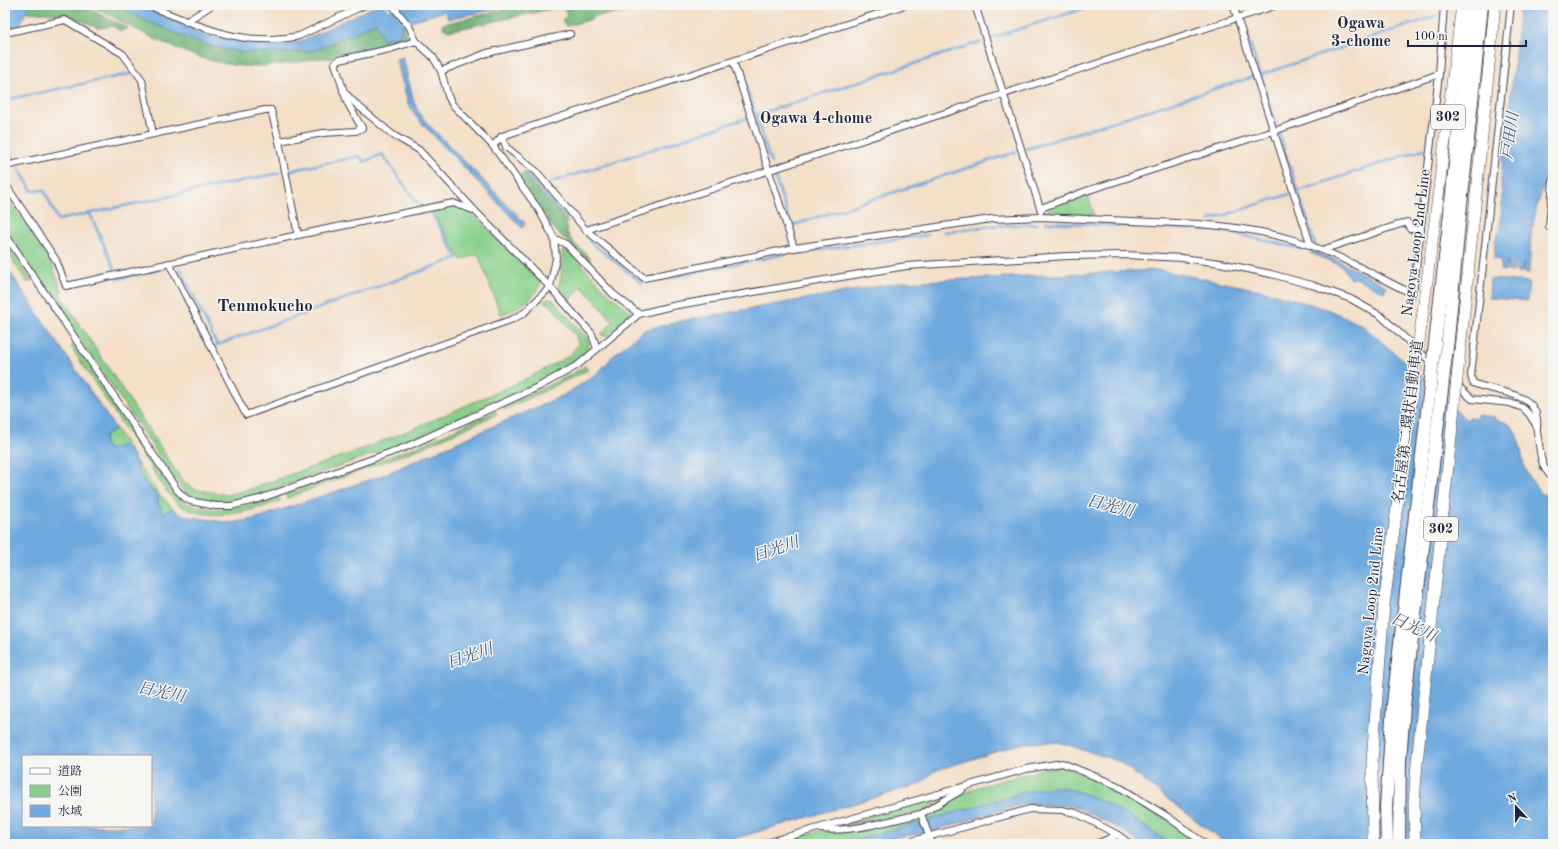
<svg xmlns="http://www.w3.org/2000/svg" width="1558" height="849" font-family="'Old Standard TT','Noto Serif JP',serif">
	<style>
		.green { fill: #88cf8a; stroke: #557862 }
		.forest { fill: #6eb276; stroke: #486a58 }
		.water { fill: #6ea9df; stroke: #48668d; fill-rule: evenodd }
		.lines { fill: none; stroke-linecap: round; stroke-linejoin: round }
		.stream { stroke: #6ea9df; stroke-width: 2.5 }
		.minor-casing { stroke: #423e50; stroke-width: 8 }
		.trunk-casing { stroke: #423e50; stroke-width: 12 }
		.motorway-casing { stroke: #423e50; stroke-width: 14 }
		.minor { stroke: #fff; stroke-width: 6 }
		.trunk { stroke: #fff; stroke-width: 11 }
		.motorway { stroke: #fff; stroke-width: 12 }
		.trunk-bridge-casing { stroke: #423e50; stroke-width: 12; stroke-linecap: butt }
		.motorway-bridge-casing { stroke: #423e50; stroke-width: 14; stroke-linecap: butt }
		.trunk-bridge { stroke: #fff; stroke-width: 11 }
		.motorway-bridge { stroke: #fff; stroke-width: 12 }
		.labels { text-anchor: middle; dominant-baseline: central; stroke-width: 3; stroke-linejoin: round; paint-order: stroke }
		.shield { fill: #f6f6f2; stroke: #626272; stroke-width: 1 }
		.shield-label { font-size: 14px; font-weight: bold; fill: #22223b }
		.street-label { font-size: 15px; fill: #22223b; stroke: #f6f6f2 }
		.neighbourhood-label { font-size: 16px; font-weight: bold; fill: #22223b; stroke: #f6f6f2 }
		.water-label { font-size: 16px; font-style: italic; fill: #40587d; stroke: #f6f6f2 }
		.quarter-label { font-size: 17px; font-weight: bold; fill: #22223b; stroke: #f6f6f2 }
	</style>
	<rect width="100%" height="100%" fill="#f6f6f2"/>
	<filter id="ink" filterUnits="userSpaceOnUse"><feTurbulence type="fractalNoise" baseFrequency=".025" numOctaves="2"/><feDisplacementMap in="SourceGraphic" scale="8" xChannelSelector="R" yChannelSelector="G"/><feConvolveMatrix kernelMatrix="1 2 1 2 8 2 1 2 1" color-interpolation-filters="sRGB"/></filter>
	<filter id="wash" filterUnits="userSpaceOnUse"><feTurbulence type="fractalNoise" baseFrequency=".012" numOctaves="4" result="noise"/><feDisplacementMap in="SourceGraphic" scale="16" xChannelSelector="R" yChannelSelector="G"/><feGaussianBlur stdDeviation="0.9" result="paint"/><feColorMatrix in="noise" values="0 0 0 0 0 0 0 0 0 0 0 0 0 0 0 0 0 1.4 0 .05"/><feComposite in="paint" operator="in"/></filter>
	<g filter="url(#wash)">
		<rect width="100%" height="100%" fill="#f4dfc7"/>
		<g class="green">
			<path d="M5 194 51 262 62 292 59 293 184 483 194 489 227 495 250 489 360 450 415 428 524 380 569 356 578 345 576 336 549 303 543 302C546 299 549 298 553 300L587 338 589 343 588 350 579 360 536 384 404 443 261 494 232 502 215 501 198 498 185 493 177 482 5 229Z"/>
			<polygon points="1088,195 1094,215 1048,213 1048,209"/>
			<path d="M451 206 460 207 473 214 541 281C537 299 516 309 501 315L478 254 461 260 431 210Z"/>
			<polygon points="5,240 32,281 27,282 5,249"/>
			<polygon points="567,249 611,296 630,311 632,315 631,319 607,336 601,335 613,321 582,287 568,301 557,291 561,277 563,251"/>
			<path d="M75 344 172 488C176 493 180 499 185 502 189 505 197 507 202 508 229 512 252 505 278 496L280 501C251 511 212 523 183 507 177 504 172 497 167 492L71 347Z"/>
			<polygon points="585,366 588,370 504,410 503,407 572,374"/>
			<polygon points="495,411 497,414 421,448 287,498 286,494 421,445"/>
			<polygon points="116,429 133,456 123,445 109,450 105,445 104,437"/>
			<path d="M135 460 157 492 173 508 167 511 164 516 158 505V495C148 489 135 472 135 460Z"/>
			<path d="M1061 766C1112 782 1158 812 1201 844H1171L1134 819 1105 803 1071 789 1059 787 1033 790 928 820 926 816 929 812 975 788 1047 768Z"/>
			<polygon points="955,792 929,808 917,813 828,828"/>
			<polygon points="914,817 921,820 923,826 916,823 843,844 774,844 819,831"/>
		</g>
		<g class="forest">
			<polygon points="29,5 76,5 87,8 128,28 121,31 112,26 99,28 69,15 26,12"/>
			<path d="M90 5H118L145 20 189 39 317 50 377 22 391 37 400 35 402 24 405 26 404 29 409 39 333 59C321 56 312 60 300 62 282 64 261 67 242 66 187 61 139 30 90 5Z"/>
			<polygon points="525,5 632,5 632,12 596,16 592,19 567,26 563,23 562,20 567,15 565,9 560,7 449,31 443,28 443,24"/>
			<path d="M524 172 531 174 527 177 567 221C564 239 578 246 590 258V261L589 262 555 230 521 180V174Z"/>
		</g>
		<g class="water">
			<polygon points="10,5 29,5 20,26 5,29 5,10 9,9"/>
			<polygon points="118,5 139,5 205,35 249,43 294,43 304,40 377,5 385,5 389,11 397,5 515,5 448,19 445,11 402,24 400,35 392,38 391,37 383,39 376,22 317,50 286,53 245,53 210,46 189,39 145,20"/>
			<polygon points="1520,5 1553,5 1553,95 1545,181 1537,206 1531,234 1529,273 1523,272 1524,263 1523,263 1521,273 1516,272 1517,262 1515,262 1513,272 1507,271 1508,261 1507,261 1505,271 1500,270 1501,260 1494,259 1495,241 1500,231 1502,201 1501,180 1503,155 1505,154"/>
			<polygon points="403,57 414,102 418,111 427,123 524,222 525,224 522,228 416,117 409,106 396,59"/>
			<polygon points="1311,251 1341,262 1383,284 1383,286 1387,286 1384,292 1356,278 1350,279 1342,266 1310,253"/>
			<path d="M5 265 116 429 104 437 105 445 109 450 123 445C127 449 134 454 135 460 139 474 145 487 158 495V505L161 507 164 515 167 511 173 508 180 514 186 516 231 523 254 519 381 476 564 395 598 373 615 354 644 330 681 321 902 282 1158 270 1266 291 1329 310 1362 325 1433 386 1464 418 1468 420 1469 417 1476 418 1477 415 1495 417V420C1524 422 1518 451 1526 471 1530 480 1537 487 1542 495L1547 494 1553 501V844H1227L1118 761 1058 742 1024 743 934 771 921 784 716 844H5ZM23 756H151V826H23Z"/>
			<polygon points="1490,279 1529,282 1527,301 1489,298"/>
			<path d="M1049 787C1087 785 1140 823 1171 844H1141L1121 829 1074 806 1024 804 925 833 897 837 871 844H843L916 823 923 826 928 823V820L1033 790Z"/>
		</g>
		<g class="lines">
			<g class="stream">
				<polyline points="339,5 344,12"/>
				<polyline points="1237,5 1239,10"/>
				<polyline points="1243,22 1276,125"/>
				<polyline points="994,37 1095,5"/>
				<polyline points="739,64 771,163"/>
				<polyline points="1260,75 1436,16"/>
				<polyline points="5,100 130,74"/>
				<polyline points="756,115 981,42"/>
				<polyline points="1279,133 1315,244"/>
				<polyline points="5,144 14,159"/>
				<polyline points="1026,149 1253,77"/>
				<polyline points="18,167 32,191 44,190 58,220 279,173"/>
				<polyline points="288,171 360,156 364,162 382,154 420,207"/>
				<polyline points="774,174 796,241"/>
				<polyline points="530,177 567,218"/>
				<polyline points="552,182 750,117"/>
				<polyline points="1298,191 1424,149"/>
				<polyline points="90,214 115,270"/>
				<polyline points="1210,220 1290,194"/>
				<polyline points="1046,222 1193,229"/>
				<polyline points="791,226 1016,152"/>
				<polyline points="1201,230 1223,231 1302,249"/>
				<polyline points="944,232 991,226 1037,224"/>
				<polyline points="589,241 642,283"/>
				<polyline points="797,253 928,235"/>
				<polyline points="180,268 217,345 457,258 431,212"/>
				<polyline points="717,268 785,254"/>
				<polyline points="117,279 165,268"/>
				<polyline points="655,281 706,270"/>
			</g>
		</g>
	</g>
	<g filter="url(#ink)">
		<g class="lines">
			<g class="minor-casing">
				<g id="minor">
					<path d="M148 5C197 26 244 48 299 36L365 5"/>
					<polyline points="975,5 1041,211"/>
					<polyline points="1233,5 1311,246"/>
					<path d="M1511 5 1471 376 1473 383C1498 394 1541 390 1537 428"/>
					<polyline points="186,22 212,5"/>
					<polyline points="5,33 65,20 123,54 142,80 153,134"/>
					<polyline points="733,61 794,248"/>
					<polyline points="441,71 487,53 570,34"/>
					<path d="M502 136 506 147 536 171 586 230 644 278 794 248 991 219 1041 217 1199 224C1239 227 1284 234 1322 250 1353 262 1383 280 1413 294L1439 74 1444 5"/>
					<polyline points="279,141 323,133 356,131 362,128 347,102 335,63 339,60 390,49 416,41"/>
					<polyline points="493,146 502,136 905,5"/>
					<polyline points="5,166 265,110 271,110 279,141 298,235"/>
					<polyline points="1553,181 1549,227 1553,227"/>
					<polyline points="5,184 56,260 66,286 298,235 453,203 473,210"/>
					<polyline points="1041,208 1086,191 1274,131 1439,74"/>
					<polyline points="586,230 1277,5"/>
					<polyline points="5,234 177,490 184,497 190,501 216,506 231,506 259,499 406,447 540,386 578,365 597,349 592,334 550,287 476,212 419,150 393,135 357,105 343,91"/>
					<polyline points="554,238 567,245 613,294 639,314 672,306 906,266 1068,256 1126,255 1182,258 1220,263 1271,274 1312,285 1351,299 1381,316 1432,363"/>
					<polyline points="1322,250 1407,222 1410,229 1421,230"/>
					<polyline points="169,263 246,415 513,319 524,313 550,287 556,258 554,238 539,210 493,146 452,104 448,96 441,71 433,57 416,41 409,26 392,5"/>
					<polyline points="597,349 639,314"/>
					<polyline points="1444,373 1472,399 1510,403 1523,408 1529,414 1536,425 1541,458 1544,467 1553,480"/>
					<path d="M821 829C853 833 889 820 921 814"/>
					<polyline points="762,844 1026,769 1062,763 1116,785 1168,817 1205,844"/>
					<polyline points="901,844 1030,809 1062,810 1076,813 1118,835 1130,844"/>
					<polyline points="932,844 921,814 962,790"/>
					<polyline points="1096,844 1118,835"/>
				</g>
			</g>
			<g class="trunk-casing">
				<g id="trunk">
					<polyline points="1474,215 1495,5"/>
					<polyline points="1434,228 1462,5"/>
				</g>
			</g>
			<g class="motorway-casing">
				<g id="motorway">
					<polyline points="1449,223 1471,5"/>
					<polyline points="1459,224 1482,5"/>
				</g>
			</g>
			<use href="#minor" class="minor"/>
			<use href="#trunk" class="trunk"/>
			<use href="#motorway" class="motorway"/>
			<g class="trunk-bridge-casing">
				<g id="trunk-bridge">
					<polyline points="1373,844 1372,762 1384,605 1434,228"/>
					<polyline points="1415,844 1414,803 1417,763 1474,215"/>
				</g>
			</g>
			<g class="motorway-bridge-casing">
				<g id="motorway-bridge">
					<polyline points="1387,844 1386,807 1393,704 1449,223"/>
					<polyline points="1399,844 1400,761 1404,706 1448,339 1459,224"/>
				</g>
			</g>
			<use href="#trunk-bridge" class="trunk-bridge"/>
			<use href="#motorway-bridge" class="motorway-bridge"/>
		</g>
	</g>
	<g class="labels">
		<g class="shield">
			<rect x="1431" y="105" width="34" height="24" rx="3"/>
			<rect x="1424" y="517" width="34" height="24" rx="3"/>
		</g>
		<g class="shield-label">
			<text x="1448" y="117">302</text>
			<text x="1441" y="529">302</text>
		</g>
		<g class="street-label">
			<text transform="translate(1417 243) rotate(-83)">Nagoya Loop 2nd Line</text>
			<text transform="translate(1409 422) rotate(-83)">名古屋第二環状自動車道</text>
			<text transform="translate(1372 601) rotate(-84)">Nagoya Loop 2nd Line</text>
		</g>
		<g class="neighbourhood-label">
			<text x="1361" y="24">Ogawa<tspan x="1361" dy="18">3-chome</tspan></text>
			<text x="816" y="119">Ogawa 4-chome</text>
		</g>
		<g class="water-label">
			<text transform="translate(1511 136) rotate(-82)">戸田川</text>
			<text transform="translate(1110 507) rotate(14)">日光川</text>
			<text transform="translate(776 550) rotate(-19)">日光川</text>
			<text transform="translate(1413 628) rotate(24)">日光川</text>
			<text transform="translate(470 657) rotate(-19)">日光川</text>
			<text transform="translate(161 693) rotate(12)">日光川</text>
		</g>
		<g class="quarter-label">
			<text x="265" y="306">Tenmokucho</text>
		</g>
	</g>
	<rect width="1558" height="849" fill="none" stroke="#f6f6f2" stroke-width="20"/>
	<rect x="22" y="755" width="130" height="72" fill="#f6f6f2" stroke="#a1a1a9"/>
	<rect x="30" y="768" width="20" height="6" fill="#ffffff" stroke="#a1a1a9"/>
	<text x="58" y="775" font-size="12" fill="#22223b">道路</text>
	<rect x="30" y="785" width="20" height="12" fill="#88cf8a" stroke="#a1a1a9"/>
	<text x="58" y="795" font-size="12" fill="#22223b">公園</text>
	<rect x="30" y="805" width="20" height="12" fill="#6ea9df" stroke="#a1a1a9"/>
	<text x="58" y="815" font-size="12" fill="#22223b">水域</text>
	<g transform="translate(1516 807) rotate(338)" stroke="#f6f6f2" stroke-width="3" paint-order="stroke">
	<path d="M0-3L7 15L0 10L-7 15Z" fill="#22223b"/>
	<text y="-6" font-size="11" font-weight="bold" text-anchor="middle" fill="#22223b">N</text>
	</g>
	<path d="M1408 40v6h118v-6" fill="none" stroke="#22223b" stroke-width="2"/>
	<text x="1414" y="40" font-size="12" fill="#22223b" stroke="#f6f6f2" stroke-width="3" paint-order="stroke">100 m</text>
</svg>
